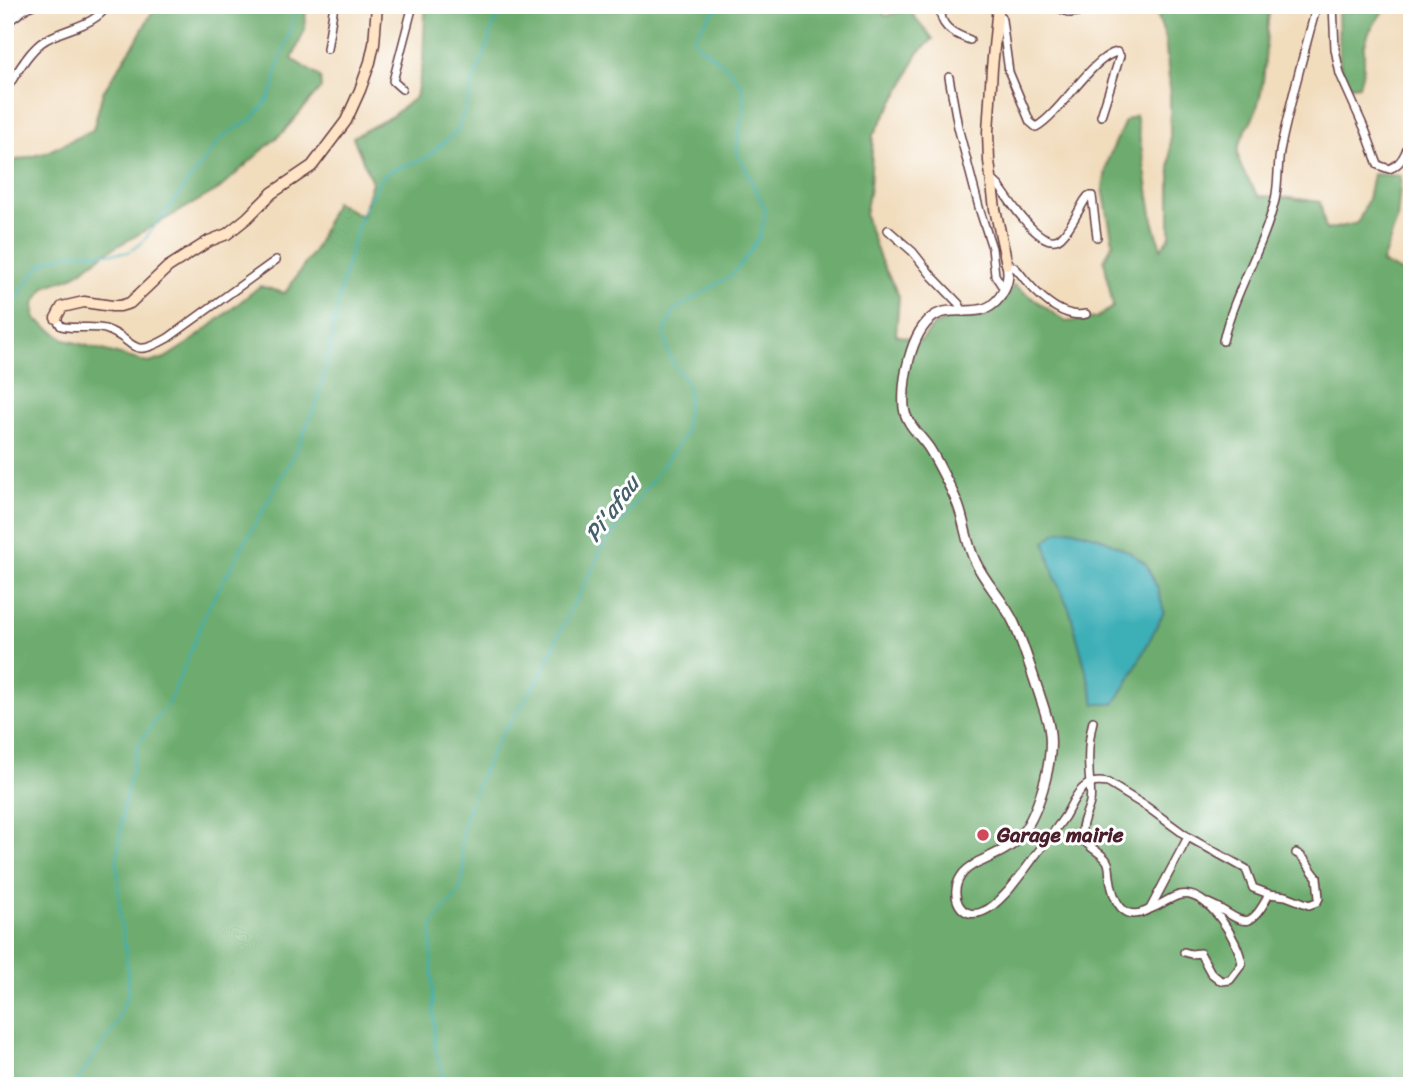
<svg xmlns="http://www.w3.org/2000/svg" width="1417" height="1091" font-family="Sriracha,sans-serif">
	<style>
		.forest { fill: #6dac6e; stroke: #5c664c; stroke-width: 2 }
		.water { fill: #3eafb7; stroke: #446771; stroke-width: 2 }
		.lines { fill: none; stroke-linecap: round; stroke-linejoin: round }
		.stream { stroke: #3eafb7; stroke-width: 2 }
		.minor-casing { stroke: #633b41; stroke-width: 10 }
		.tertiary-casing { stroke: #633b41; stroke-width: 12 }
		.secondary-casing { stroke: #633b41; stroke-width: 13 }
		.minor { stroke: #fff; stroke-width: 7 }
		.tertiary { stroke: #fff; stroke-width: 9 }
		.secondary { stroke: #ffe4c6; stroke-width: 10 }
		.poi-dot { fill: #d1495b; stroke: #fff; stroke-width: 2.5 }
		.labels { text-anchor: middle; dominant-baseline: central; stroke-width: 6; stroke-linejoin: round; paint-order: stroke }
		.poi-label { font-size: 21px; font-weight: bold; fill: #4a1f2b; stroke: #fff; text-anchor: start }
		.water-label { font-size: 23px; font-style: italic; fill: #45606a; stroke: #fff }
	</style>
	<rect width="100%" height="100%" fill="#fff"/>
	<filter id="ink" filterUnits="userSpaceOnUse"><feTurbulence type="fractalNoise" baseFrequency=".0143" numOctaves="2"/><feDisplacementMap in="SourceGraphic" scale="14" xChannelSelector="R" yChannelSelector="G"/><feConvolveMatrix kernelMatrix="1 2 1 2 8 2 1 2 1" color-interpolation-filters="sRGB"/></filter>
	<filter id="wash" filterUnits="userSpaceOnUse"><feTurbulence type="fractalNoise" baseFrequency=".00686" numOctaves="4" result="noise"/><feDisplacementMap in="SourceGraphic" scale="28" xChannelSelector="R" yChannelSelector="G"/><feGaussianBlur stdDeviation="1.57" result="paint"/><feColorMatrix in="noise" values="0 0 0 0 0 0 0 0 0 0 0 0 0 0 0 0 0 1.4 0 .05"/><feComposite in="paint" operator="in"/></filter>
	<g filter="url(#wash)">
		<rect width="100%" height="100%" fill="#f1dcbc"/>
		<g class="forest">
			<path d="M156 5H306L305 29 292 59 320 77 321 88 284 131 219 189 107 252 72 277 45 287 34 304 35 319 66 340 149 363 165 358 193 340 260 286 285 293 315 249 335 202 362 216 372 182 353 137 392 116 416 97 423 63 425 14 426 5H878L885 16 908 9 933 39 917 54 905 82 873 135 870 187 865 215 880 259 899 296 896 335 921 341 934 325 949 319 987 316 1004 302 1014 285 1066 322 1096 318 1113 307 1104 260 1113 243 1103 188 1108 159 1125 121 1136 115 1153 220 1161 249 1170 236V90L1165 37 1154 5H1270C1264 41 1268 79 1255 113 1251 123 1237 142 1238 152 1238 169 1251 183 1259 196L1290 198 1320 202 1326 230 1358 223 1368 199 1373 174 1401 176 1397 220 1382 263 1412 277V1086H5V163L45 153 93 130 103 92 136 41Z"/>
			<polygon points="1338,5 1387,5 1369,32 1364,47 1364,67 1359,85 1351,86 1342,77 1339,57"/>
		</g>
		<polygon class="water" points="1070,529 1096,536 1128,551 1146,564 1158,589 1164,612 1129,680 1114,704 1095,704 1070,611 1054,575 1045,542 1056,532"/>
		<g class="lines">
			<g class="stream">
				<path d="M5 314C20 299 28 274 46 262 63 253 82 251 100 253 109 253 120 254 128 252 133 250 138 245 142 243L222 137 253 118 266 103 274 87 277 69 290 32 296 5"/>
				<polyline points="78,1086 79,1078 116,1025 129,991 126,952 120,918 117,861 124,802 138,744 168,704 186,663 207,610 296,451 317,402 330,349 339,297 349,256 362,213 381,178 390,171 426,158 457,131 467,105 474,79 485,54 492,29 504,5"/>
				<polyline points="447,1086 435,1048 431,947 433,924 443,910 459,893 464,872 461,847 464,821 476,788 494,747 540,677 568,614 591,573 600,551 685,435 689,387 670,358 664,334 674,310 732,275 750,252 760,235 766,211 737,151 739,130 745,110 742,85 728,68 697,44 694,37 712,13 723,5"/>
			</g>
		</g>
	</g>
	<g filter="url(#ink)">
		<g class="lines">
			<g class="minor-casing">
				<g id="minor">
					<path d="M947 5 941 15C943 29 957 35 970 40"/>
					<polyline points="1052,5 1070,13 1099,9"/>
					<path d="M1333 5 1335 49 1340 74 1366 132 1378 165 1389 169C1406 163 1409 143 1412 127"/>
					<path d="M999 12 1002 20 1009 72 1030 122 1036 127C1061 113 1092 57 1117 52L1120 56 1101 116"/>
					<polyline points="5,24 28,7 33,5"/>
					<polyline points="327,49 334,5"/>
					<polyline points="949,77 958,127 980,211 992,248 995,275 1004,289"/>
					<polyline points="402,89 393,81 413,5"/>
					<path d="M5 91C16 75 26 55 41 43 62 27 92 29 108 5"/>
					<path d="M990 179C992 180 997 184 999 186 1008 198 1042 254 1061 237 1071 228 1078 211 1085 200L1088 196H1092L1097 237"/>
					<polyline points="888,230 913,252 932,276 959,304 963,312"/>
					<path d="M1007 264C1018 267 1020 275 1028 283 1042 299 1063 319 1086 314"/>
					<path d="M56 318 61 326C75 330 90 325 105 329 138 340 128 361 168 338L276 260"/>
					<path d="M1223 341C1234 292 1263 249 1275 200 1279 182 1277 164 1281 146 1291 99 1304 52 1317 5"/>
					<path d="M1093 721C1089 737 1088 754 1089 770 1089 781 1092 791 1090 802 1088 812 1080 824 1082 834 1084 847 1101 851 1107 861 1110 866 1109 872 1110 877 1113 901 1123 924 1150 909L1188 837"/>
					<path d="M977 863C971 866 964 871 961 876 948 895 961 922 984 911 994 907 1002 897 1009 890 1017 880 1025 870 1032 860 1043 845 1055 831 1065 816 1071 806 1076 792 1087 785 1093 781 1101 782 1108 783L1147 807 1188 837 1246 869 1253 888 1269 894 1286 896 1309 905 1317 902 1319 898 1317 877C1309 869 1306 857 1296 853"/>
					<path d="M1208 903C1240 916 1247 939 1269 894"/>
					<path d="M1150 909C1160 906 1170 897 1180 895 1208 889 1239 941 1242 964L1230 980 1221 981 1211 973 1200 953 1191 954 1184 952"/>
				</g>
			</g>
			<g class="tertiary-casing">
				<path id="tertiary" d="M977 863C991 856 1008 850 1018 839 1038 816 1053 764 1050 734 1049 721 1043 706 1039 693 1031 670 1024 646 1014 623 1004 601 985 583 975 561 966 543 965 523 958 505 955 497 951 489 947 481 941 470 936 459 929 448 921 436 906 424 904 408 902 382 910 332 934 316 956 302 987 325 1004 290 1008 282 1009 273 1007 264"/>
			</g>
			<g class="secondary-casing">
				<g id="secondary">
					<polyline points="998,5 992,68 988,132 989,161 995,209 1007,264"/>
					<polyline points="56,318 62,307 84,302 112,306 120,306 130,303 168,267 209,241 227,234 247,218 272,193 312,166 346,121 360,90 370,62 374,44 377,5"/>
				</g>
			</g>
			<use href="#minor" class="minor"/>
			<use href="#tertiary" class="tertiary"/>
			<use href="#secondary" class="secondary"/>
		</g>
	</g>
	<circle class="poi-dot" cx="983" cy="835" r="7"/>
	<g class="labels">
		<g class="poi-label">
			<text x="997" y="835">Garage mairie</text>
		</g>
		<g class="water-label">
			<text transform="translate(612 509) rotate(-54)">Pi'afau</text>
		</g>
	</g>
	<rect width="1417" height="1091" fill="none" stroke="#fff" stroke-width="28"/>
</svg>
